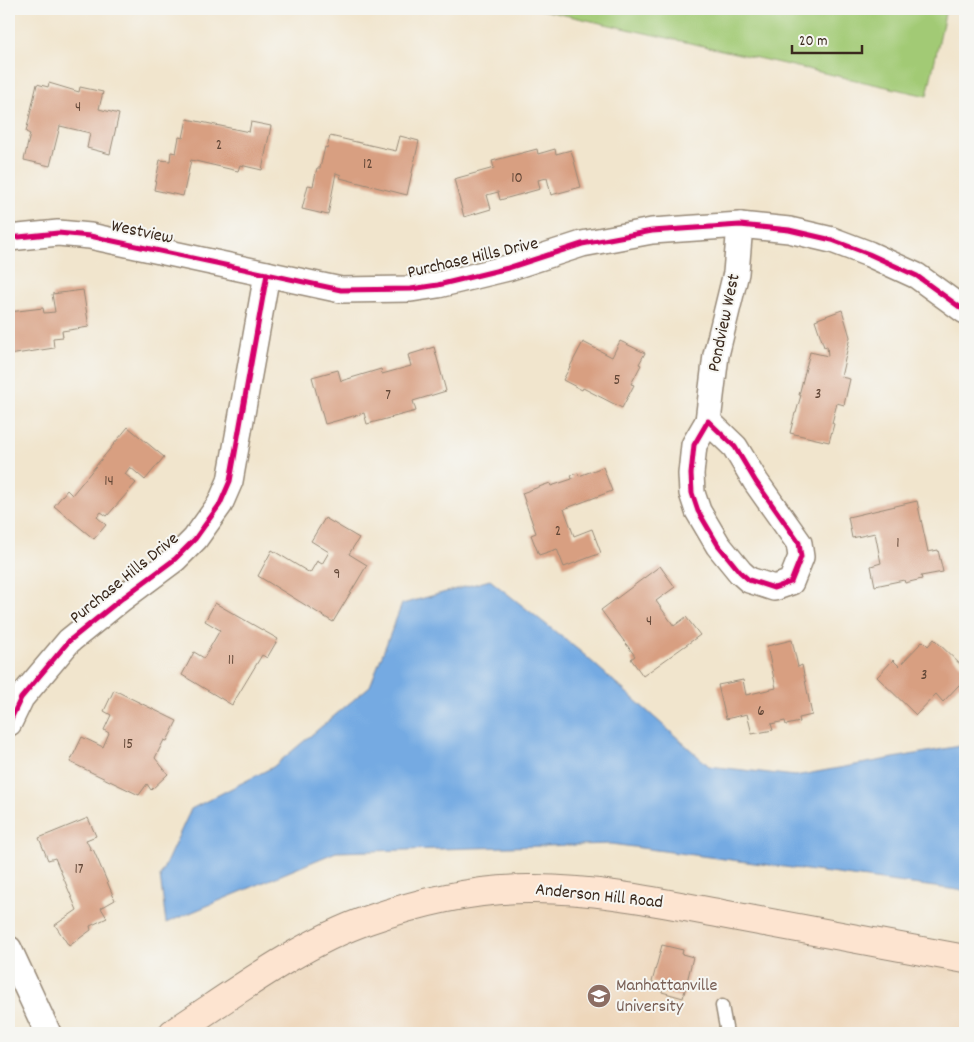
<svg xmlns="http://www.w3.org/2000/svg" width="974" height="1042" font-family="Dekko,sans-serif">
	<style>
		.built { fill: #eed7bb }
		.green { fill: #a2ca75; stroke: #6e7a4a }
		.water { fill: #74aae2; stroke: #586a80 }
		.building { fill: #d89f81 }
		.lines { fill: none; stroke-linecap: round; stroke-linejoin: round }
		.service-casing { stroke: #968876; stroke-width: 15 }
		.minor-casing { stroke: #968876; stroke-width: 28 }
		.secondary-casing { stroke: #968876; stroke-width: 30 }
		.service { stroke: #fff; stroke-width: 12 }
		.minor { stroke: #fff; stroke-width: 25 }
		.secondary { stroke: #fde4d0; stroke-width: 28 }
		.cycleway-casing { stroke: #f6f6f2; stroke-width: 8 }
		.cycleway { stroke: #d6006c; stroke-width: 5 }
		.labels { text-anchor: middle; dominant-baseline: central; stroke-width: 4; stroke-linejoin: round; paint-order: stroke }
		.number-label { font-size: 15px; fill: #624737 }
		.street-label { font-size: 18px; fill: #3b2a1e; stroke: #f6f6f2 }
		.education-label { font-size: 18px; fill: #785e54; stroke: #f6f6f2; text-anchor: start }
	</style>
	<rect width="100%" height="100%" fill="#f6f6f2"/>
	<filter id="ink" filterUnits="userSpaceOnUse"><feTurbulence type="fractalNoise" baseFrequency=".02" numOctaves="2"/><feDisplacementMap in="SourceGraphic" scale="10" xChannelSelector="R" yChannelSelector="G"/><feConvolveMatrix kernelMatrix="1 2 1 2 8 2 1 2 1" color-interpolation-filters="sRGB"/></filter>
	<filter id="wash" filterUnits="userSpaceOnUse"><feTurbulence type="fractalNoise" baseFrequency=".0096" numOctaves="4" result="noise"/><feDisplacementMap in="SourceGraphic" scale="20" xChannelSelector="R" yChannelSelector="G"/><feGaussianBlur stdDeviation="1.12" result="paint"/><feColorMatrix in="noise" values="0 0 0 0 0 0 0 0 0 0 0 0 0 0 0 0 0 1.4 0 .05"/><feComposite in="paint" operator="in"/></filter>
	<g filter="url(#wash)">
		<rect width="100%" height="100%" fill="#f1e5cd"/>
		<polygon class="built" points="527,889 965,960 965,1033 174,1033 321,940"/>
		<polygon class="green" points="538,9 946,9 927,96"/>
		<polygon class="water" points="490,580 581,652 709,766 795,776 965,745 965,891 611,844 336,852 166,923 160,876 191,809 273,767 370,686 402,604"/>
		<g id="blocks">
			<g class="building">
				<polygon points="49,83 79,92 80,87 103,92 99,109 119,114 110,154 87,148 90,133 60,126 50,166 24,160 30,134 26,132 37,84 48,87"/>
				<polygon points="187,119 249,132 251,122 271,126 262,170 240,165 238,171 191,160 183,196 154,190 160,160 170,161 171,152 176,153 179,137 183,138"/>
				<polygon points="330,136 396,151 400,136 419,141 407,195 340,178 341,175 336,173 328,215 302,209 308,185 313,186 317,168 320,168 325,147 327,148"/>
				<polygon points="537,149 538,154 555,149 556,154 571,150 581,187 551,195 547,178 538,180 540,189 500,200 498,192 487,195 491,209 464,217 454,179 494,168 492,161"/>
				<polygon points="83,290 89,327 62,331 63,337 53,338 54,348 9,355 9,312 43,308 44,313 55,312 52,294"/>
				<polygon points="842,310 850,337 841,377 850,379 844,405 837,403 832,423 834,424 829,442 790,433 795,413 796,413 801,395 799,395 810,352 828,356 827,346 824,347 815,320"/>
				<polygon points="620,341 645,353 639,364 641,365 631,384 634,385 622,408 583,388 582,390 563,380 583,342 612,357"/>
				<polygon points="434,347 446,391 413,401 416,411 367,424 364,413 325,424 312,377 338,370 341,381 381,369 382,374 411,366 408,355"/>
				<polygon points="128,427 164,457 145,480 130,467 125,474 136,483 107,516 101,512 97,517 106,525 94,539 54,506 67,490 72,495"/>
				<polygon points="603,467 612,491 564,509 574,536 592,529 601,553 564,567 557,549 539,555 531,535 536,533 522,493 550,483 551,486 572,479 571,475 578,473 579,476"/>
				<polygon points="917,501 928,552 938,550 943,572 921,576 922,579 905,583 904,580 875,586 871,566 881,563 875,533 852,538 848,517"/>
				<polygon points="325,518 359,538 349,554 367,565 333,622 258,576 272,550 310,573 317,561 322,564 329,552 311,541"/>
				<polygon points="660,566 675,587 656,601 674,626 686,617 700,635 643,676 631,659 635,656 601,610"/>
				<polygon points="215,603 278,639 267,658 262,655 232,705 182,675 194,652 204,658 220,630 205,621"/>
				<polygon points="934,639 965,669 965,682 961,686 959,685 943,702 936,694 916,715 877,677 893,660 899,666 923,641 928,646"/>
				<polygon points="792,640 798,667 802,665 812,715 799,718 800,722 786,725 785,721 771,724 773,730 752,734 747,714 726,719 718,685 743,680 746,695 776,688 767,646"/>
				<polygon points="114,690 177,721 167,741 164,740 155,758 168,774 151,790 147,784 139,795 70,762 82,737 103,747 109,733 104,730 111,715 104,711"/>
				<polygon points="88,818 96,836 86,840 91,850 93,849 115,900 101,908 107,918 90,926 91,930 69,946 55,925 77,910 55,858 48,860 39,838"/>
				<polygon points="662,945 683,950 682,954 693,957 683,998 662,992 663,985 652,982"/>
			</g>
		</g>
	</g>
	<g filter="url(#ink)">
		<use href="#blocks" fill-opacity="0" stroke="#968876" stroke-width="1"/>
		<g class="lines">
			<g class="service-casing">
				<polyline id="service" points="722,1006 727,1033"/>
			</g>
			<g class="minor-casing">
				<g id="minor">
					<polyline points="9,238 58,233 90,236 341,290 411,289 438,285 508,268 582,244 652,231 740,225 789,230 832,240 869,254 917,276 965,311"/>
					<polygon points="708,421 735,447 756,482 799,543 801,557 791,582 774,588 749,580 740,572 718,545 698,511 692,493 691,474 694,445"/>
					<polyline points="708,421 716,355 736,273 740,225"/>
					<polyline points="9,723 21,698 69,641 120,600 175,559 195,539 220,504 230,481 267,274"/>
					<polyline points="9,949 48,1033"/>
				</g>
			</g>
			<g class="secondary-casing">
				<path id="secondary" d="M173 1033C233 994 301 943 368 920 417 903 476 889 528 889 593 888 659 902 722 914 803 929 884 944 965 959"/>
			</g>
			<use href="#service" class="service"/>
			<use href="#minor" class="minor"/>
			<use href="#secondary" class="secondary"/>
			<g class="cycleway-casing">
				<g id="cycleway">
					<polyline points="9,238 58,233 90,236 341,290 411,289 438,285 508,268 582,244 652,231 740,225 789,230 832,240 869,254 917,276 965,311"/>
					<polygon points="708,421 735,447 756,482 799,543 801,557 791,582 774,588 749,580 740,572 718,545 698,511 692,493 691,474 694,445"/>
					<polyline points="9,723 21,698 69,641 120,600 175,559 195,539 220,504 230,481 267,274"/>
				</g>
			</g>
			<use href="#cycleway" class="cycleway"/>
		</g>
	</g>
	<defs>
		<g id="university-disc" transform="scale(1.25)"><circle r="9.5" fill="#8d6e63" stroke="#f6f6f2"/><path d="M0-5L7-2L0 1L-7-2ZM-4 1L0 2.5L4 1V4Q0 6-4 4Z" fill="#fff"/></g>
	</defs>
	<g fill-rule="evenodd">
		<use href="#university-disc" x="599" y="996"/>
	</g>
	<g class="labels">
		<g class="number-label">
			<text x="78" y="108">4</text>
			<text x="219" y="146">2</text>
			<text x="368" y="165">12</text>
			<text x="517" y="179">10</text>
			<text x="617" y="381">5</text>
			<text x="818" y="395">3</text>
			<text x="388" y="396">7</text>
			<text x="109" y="482">14</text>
			<text x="558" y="532">2</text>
			<text x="898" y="544">1</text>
			<text x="337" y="575">9</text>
			<text x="649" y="622">4</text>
			<text x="231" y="661">11</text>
			<text x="924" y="676">3</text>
			<text x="761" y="712">6</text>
			<text x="128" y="745">15</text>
			<text x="79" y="870">17</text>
		</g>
		<g class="street-label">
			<text transform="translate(142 233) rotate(12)">Westview</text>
			<text transform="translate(473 259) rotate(-13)">Purchase Hills Drive</text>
			<text transform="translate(725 323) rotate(-78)">Pondview West</text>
			<text transform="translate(125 579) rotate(-39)">Purchase Hills Drive</text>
			<text transform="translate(599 897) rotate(6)">Anderson Hill Road</text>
		</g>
		<g class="education-label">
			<text x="616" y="986">Manhattanville<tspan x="616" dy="21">University</tspan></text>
		</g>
	</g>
	<rect width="974" height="1042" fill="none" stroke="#f6f6f2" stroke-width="30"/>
	<path d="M792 45v8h70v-8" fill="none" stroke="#3b2a1e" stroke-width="2.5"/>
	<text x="799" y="45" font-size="15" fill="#3b2a1e" stroke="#f6f6f2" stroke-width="4" paint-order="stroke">20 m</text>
</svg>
